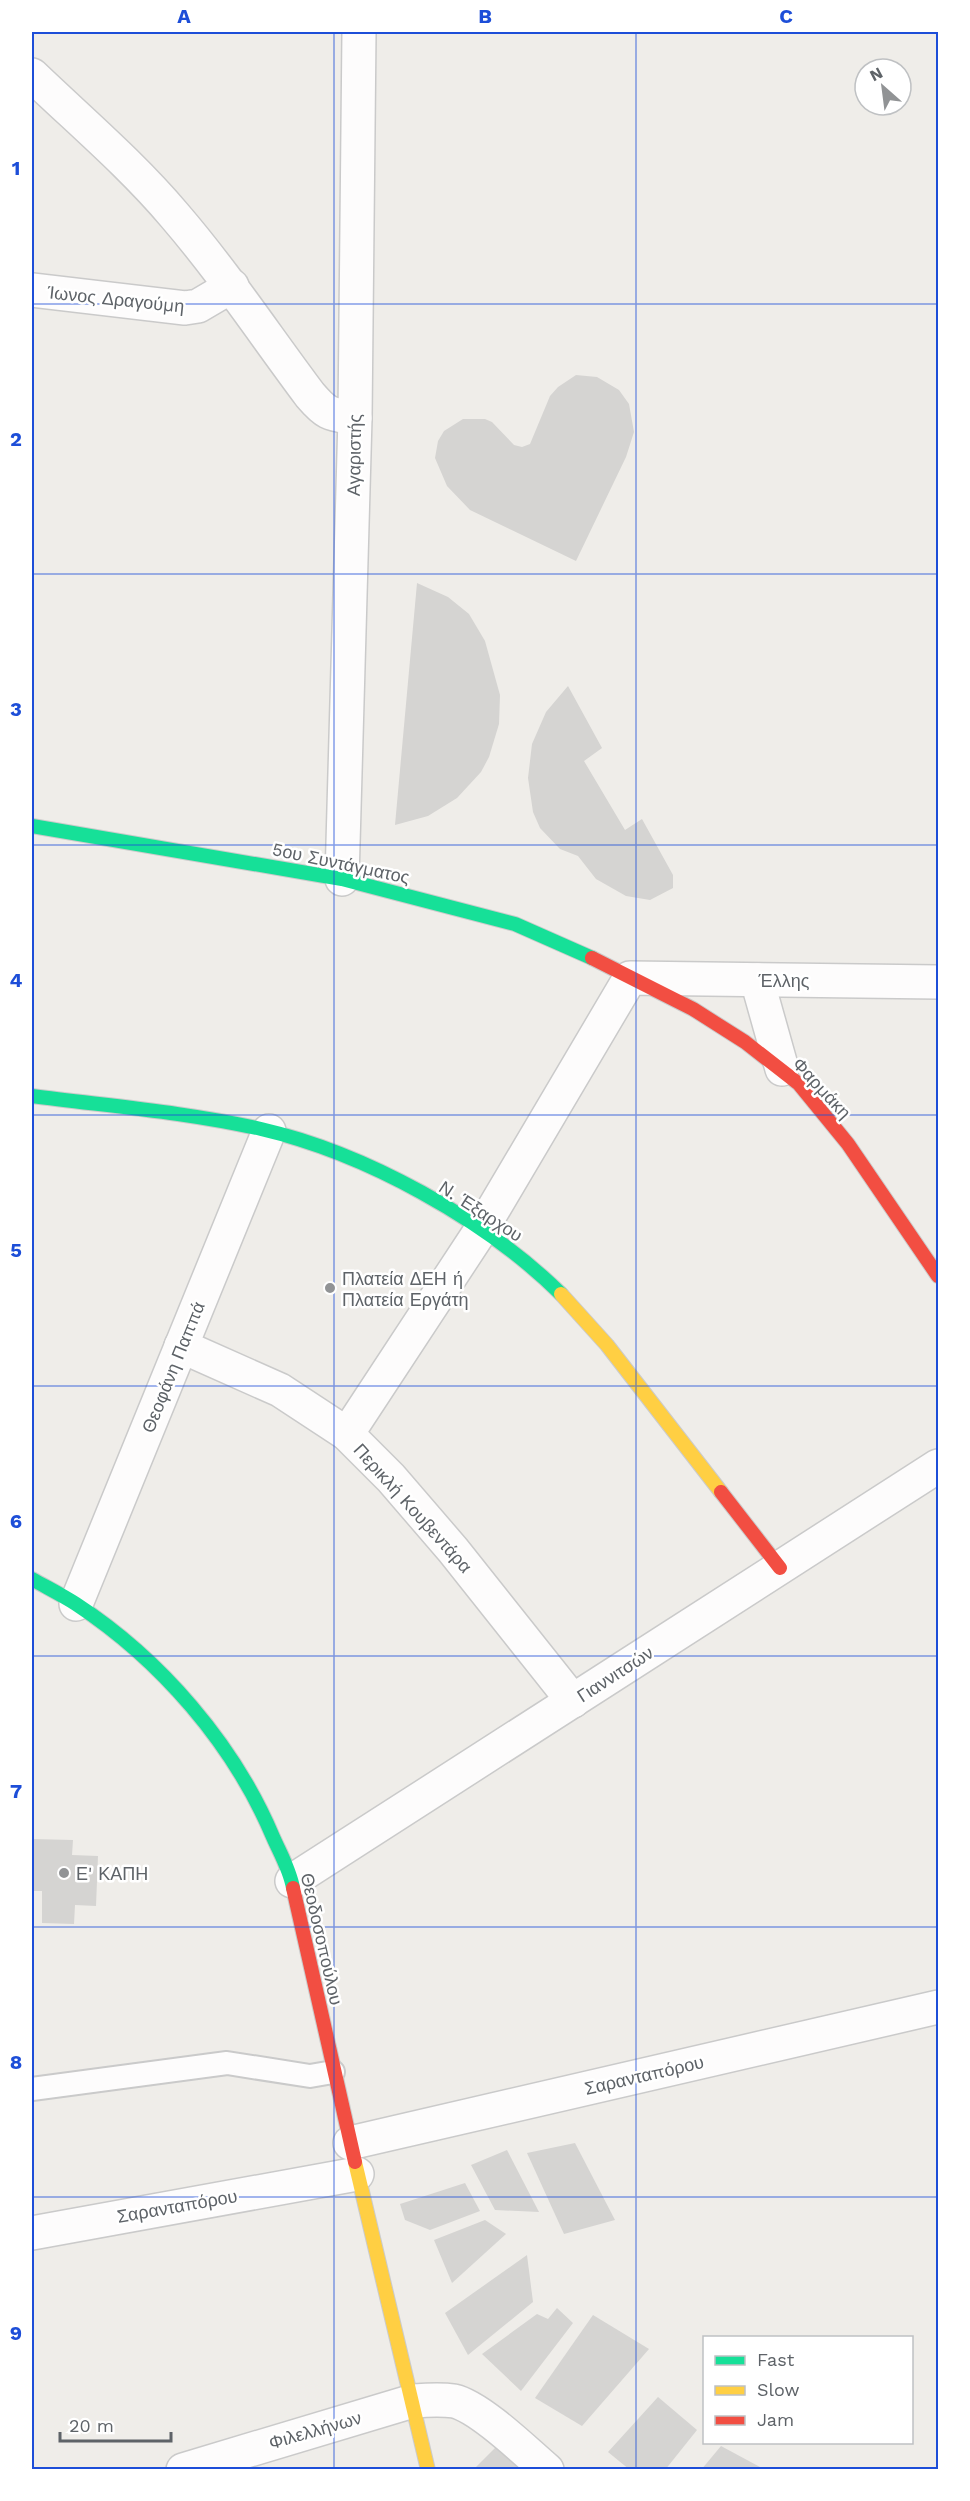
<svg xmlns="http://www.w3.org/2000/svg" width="970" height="2501" font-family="'Work Sans',sans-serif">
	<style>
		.building { fill: #d5d4d2 }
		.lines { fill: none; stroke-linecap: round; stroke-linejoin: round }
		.lane-casing { stroke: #cacaca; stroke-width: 26 }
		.street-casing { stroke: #cacaca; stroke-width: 36 }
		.fast-casing { stroke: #cbcbcb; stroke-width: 16 }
		.slow-casing { stroke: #cbcbcb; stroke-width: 16 }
		.jam-casing { stroke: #cbcbcb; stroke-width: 16 }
		.lane { stroke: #fdfcfc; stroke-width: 22 }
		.street { stroke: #fdfcfc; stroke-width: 33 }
		.fast { stroke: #16e098; stroke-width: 14 }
		.slow { stroke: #ffcf43; stroke-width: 14 }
		.jam { stroke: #f24e42; stroke-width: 14 }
		.grid { fill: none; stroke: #1d4ed8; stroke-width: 1.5; stroke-opacity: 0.55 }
		.poi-dot { fill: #919395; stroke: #fff; stroke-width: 2 }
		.labels { text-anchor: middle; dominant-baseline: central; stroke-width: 5; stroke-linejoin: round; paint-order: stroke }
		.street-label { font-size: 18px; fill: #5e6368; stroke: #fff }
		.poi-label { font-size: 18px; fill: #5e6368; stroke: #fff; text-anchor: start }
		.neatline { fill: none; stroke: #1d4ed8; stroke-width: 2 }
		.grid-label { font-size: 20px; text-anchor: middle; font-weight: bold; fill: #1d4ed8 }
	</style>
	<rect width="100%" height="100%" fill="#efede9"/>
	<g class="building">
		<polygon points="576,375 597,377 619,390 629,404 634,432 626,457 576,561 470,510 447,486 435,458 438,441 444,431 463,419 485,419 492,422 514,445 522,447 530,444 550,396 558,387"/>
		<polygon points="417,583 448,597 469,614 485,641 500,695 499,724 489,757 481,772 457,798 428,816 395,825"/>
		<polygon points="568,686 602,748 584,761 625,830 642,819 673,875 673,888 650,900 626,896 596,879 578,856 560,849 540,828 533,812 528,778 532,744 546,712"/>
		<polygon points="32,1839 73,1840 72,1855 98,1856 96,1906 75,1905 74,1924 42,1923 42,1891 32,1891"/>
		<polygon points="575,2143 615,2220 564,2234 527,2153"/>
		<polygon points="507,2150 539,2212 495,2210 471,2165"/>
		<polygon points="465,2183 480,2211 430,2230 405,2220 400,2204"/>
		<polygon points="485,2220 506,2234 452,2283 434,2240"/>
		<polygon points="527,2255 533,2302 468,2355 445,2313"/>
		<polygon points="557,2308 573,2323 521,2391 482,2354 537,2314 548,2319"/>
		<polygon points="593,2315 649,2349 582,2426 535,2398"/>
		<polygon points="658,2397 697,2430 665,2470 630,2470 608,2452"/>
		<polygon points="721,2446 760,2467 758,2470 701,2470"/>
		<polygon points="496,2447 524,2470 473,2470"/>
	</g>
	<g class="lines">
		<g class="lane-casing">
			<polyline id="lane" points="32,2089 227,2063 310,2076 333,2072"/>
		</g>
		<g class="street-casing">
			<g id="street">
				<path d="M32 75C80 121 132 165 175 216 224 273 265 335 310 395 327 415 330 414 355 418"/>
				<polyline points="32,290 185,308 198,306 232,286"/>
				<polyline points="342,879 355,418 359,32"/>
				<polyline points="757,980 782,1069"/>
				<polyline points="181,1346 280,1390 347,1434 391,1478 453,1550 573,1701"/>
				<polyline points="347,1434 481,1230 630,978 938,982"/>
				<polyline points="76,1604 269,1131"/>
				<polyline points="292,1881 938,1466"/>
				<polyline points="350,2143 938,2007"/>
				<polyline points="32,2233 357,2174"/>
				<path d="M183 2470 413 2401C427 2400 440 2399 454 2401 480 2407 526 2452 547 2470"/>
			</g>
		</g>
		<g class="fast-casing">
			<g id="fast">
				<polyline points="32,826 342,879 515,924 592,958"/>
				<path d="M32 1096C108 1106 186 1112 261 1129 365 1153 485 1219 561 1294"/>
				<path d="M32 1579C46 1587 62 1595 76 1604 160 1659 234 1744 273 1837 280 1853 290 1870 293 1888"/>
			</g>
		</g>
		<g class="slow-casing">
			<g id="slow">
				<polyline points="561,1294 607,1345 721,1492"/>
				<polyline points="355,2162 428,2470"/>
			</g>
		</g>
		<g class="jam-casing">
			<g id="jam">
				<polyline points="592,958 693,1009 745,1042 799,1084 848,1144 938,1276"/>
				<polyline points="721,1492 780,1568"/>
				<polyline points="293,1888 355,2162"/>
			</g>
		</g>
		<use href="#lane" class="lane"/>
		<use href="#street" class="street"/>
		<use href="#fast" class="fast"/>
		<use href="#slow" class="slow"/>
		<use href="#jam" class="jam"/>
	</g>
	<path class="grid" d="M334 32V2470M636 32V2470M32 304H938M32 574H938M32 845H938M32 1115H938M32 1386H938M32 1656H938M32 1927H938M32 2197H938"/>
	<g class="poi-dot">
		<circle cx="330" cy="1288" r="6"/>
		<circle cx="64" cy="1873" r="6"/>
	</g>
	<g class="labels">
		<g class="street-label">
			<text transform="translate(116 299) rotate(6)">Ίωνος Δραγούμη</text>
			<text transform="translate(354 455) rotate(-89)">Αγαριστής</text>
			<text transform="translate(341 863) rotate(12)">5ου Συντάγματος</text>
			<text x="784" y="980">Έλλης</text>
			<text transform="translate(822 1088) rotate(47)">Φαρμάκη</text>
			<text transform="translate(481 1211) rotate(33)">Ν. Έξαρχου</text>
			<text transform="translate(173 1367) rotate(-68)">Θεοφάνη Παππά</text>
			<text transform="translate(413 1508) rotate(48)">Περικλή Κουβεντάρα</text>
			<text transform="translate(615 1674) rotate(-33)">Γιαννιτσών</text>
			<text transform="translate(322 1939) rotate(77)">Θεοδοσοπούλου</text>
			<text transform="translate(644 2075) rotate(-13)">Σαρανταπόρου</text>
			<text transform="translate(177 2206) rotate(-10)">Σαρανταπόρου</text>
			<text transform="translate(315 2430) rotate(-16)">Φιλελλήνων</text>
		</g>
		<g class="poi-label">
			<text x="342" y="1278">Πλατεία ΔΕΗ ή<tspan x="342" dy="21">Πλατεία Εργάτη</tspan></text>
			<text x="76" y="1873">Ε' ΚΑΠΗ</text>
		</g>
	</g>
	<rect width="970" height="2501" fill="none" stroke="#ffffff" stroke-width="66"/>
	<rect x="703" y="2336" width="210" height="108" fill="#ffffff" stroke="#bfc1c3" stroke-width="1.5"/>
	<rect x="715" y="2356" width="30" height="9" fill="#16e098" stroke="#bfc1c3" stroke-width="1.5"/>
	<text x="757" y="2366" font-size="18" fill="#5e6368">Fast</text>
	<rect x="715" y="2386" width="30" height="9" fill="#ffcf43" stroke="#bfc1c3" stroke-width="1.5"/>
	<text x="757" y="2396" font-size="18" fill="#5e6368">Slow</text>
	<rect x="715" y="2416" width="30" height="9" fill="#f24e42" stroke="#bfc1c3" stroke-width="1.5"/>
	<text x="757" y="2426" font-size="18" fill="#5e6368">Jam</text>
	<g transform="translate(883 87) rotate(332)"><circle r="28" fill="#ffffff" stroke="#bfc1c3" stroke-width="1.5"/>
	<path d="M0-4.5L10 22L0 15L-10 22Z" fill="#919395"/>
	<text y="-9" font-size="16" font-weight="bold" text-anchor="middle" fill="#5e6368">N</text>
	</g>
	<path d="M60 2432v9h111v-9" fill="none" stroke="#5e6368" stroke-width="3"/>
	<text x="69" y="2432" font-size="18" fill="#5e6368" stroke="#ffffff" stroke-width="4.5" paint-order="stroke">20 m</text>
	<rect x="33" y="33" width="904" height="2435" class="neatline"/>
	<g class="grid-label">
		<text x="184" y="23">A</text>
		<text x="485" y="23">B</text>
		<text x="786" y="23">C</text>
		<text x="16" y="175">1</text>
		<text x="16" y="446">2</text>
		<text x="16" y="716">3</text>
		<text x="16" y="987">4</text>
		<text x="16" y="1257">5</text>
		<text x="16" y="1528">6</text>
		<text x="16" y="1798">7</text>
		<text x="16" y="2069">8</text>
		<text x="16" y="2340">9</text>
	</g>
</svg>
